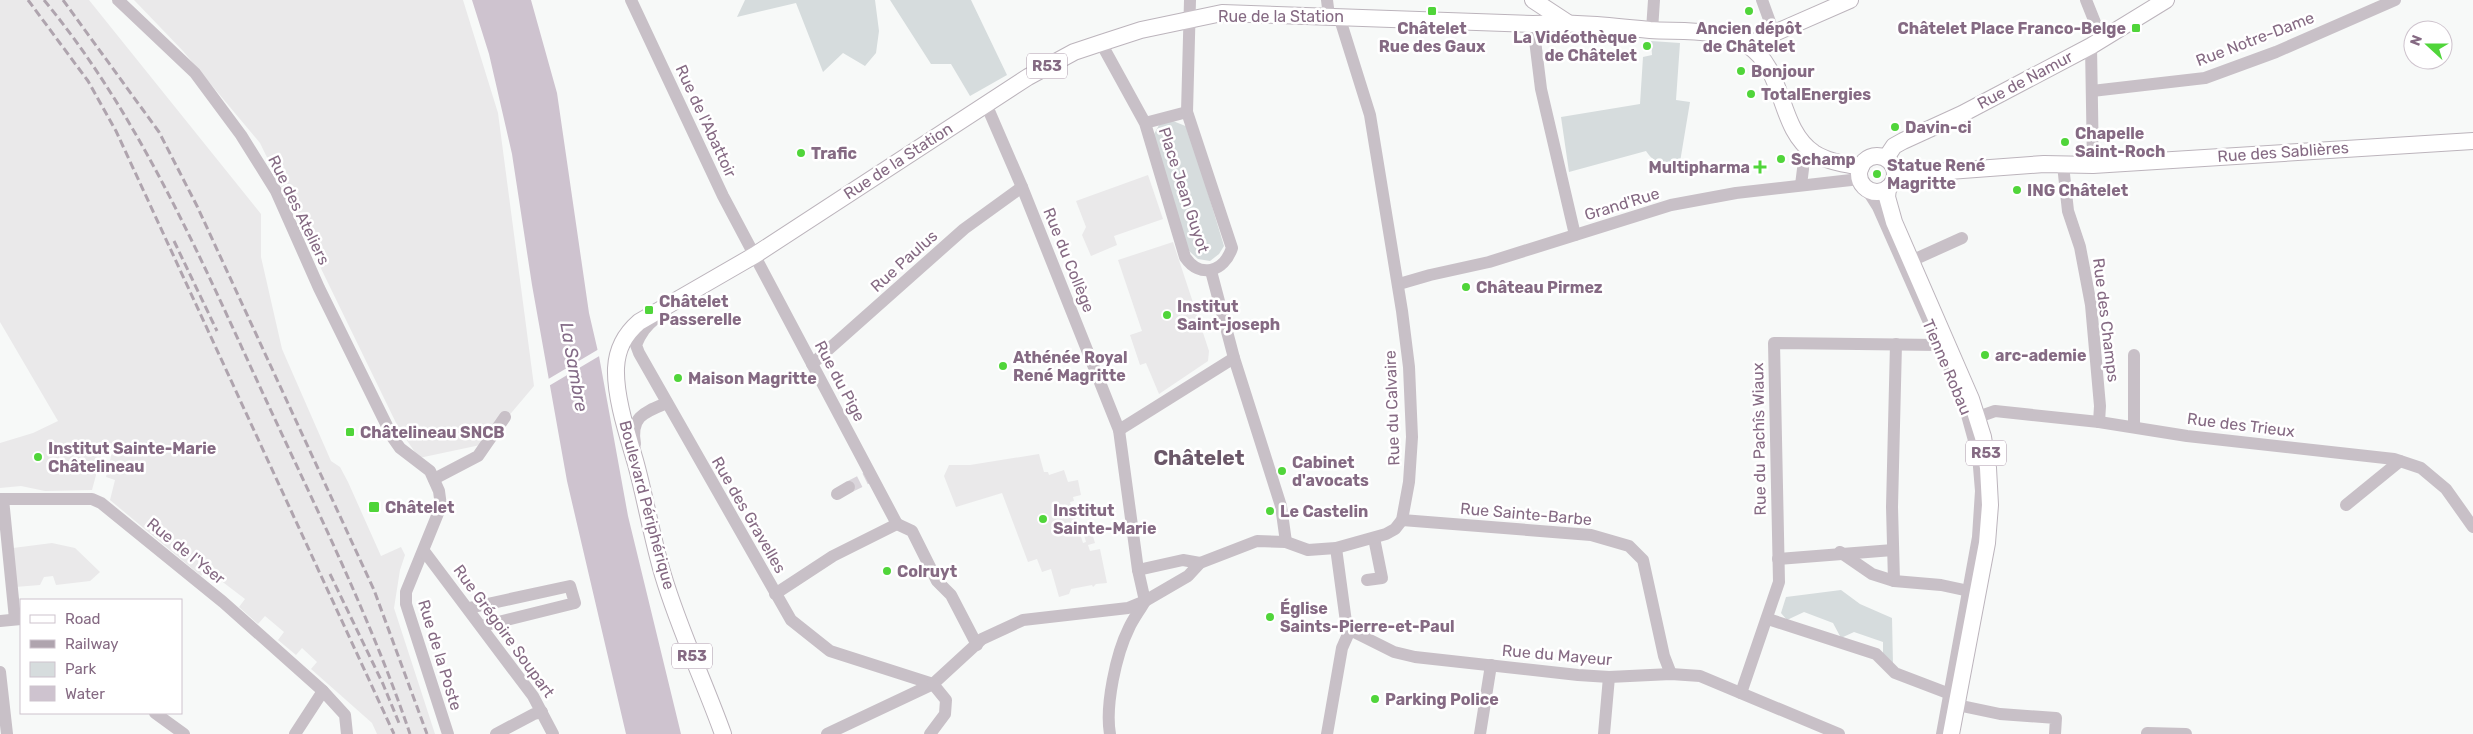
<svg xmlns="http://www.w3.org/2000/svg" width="2473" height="734" font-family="Rubik,sans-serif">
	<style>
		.built { fill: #eae9ea }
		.green { fill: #d6dcdd }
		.water { fill: #cec3cf }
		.pier { fill: #f7f9f8 }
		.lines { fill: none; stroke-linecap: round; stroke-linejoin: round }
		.minor-tunnel { stroke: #dad5db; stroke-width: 12; stroke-dasharray: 12 6; stroke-linecap: butt }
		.major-casing { stroke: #bcb4bc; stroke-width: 18 }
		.minor { stroke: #c8c0c7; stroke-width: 12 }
		.major { stroke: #fff; stroke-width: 16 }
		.rail { stroke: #afa4ae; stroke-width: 3; stroke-dasharray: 8 4; stroke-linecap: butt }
		.poi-dot { fill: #50d53a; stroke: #fff; stroke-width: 2 }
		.labels { text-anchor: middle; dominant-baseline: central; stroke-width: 5; stroke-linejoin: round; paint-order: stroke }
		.shield { fill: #fff; stroke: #aa97a8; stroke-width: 1 }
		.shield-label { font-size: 15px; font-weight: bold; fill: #856a83 }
		.street-label { font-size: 16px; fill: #856a83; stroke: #fff }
		.poi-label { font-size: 16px; font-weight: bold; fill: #856a83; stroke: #fff; text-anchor: start }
		.water-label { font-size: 18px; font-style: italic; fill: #846b87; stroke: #fff }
		.district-label { font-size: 21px; font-weight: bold; fill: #6b5869; stroke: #fff }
	</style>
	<rect width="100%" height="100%" fill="#f7f9f8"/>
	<g class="built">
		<polygon points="0,0 89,0 261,214 261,257 282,349 331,461 340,467 348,482 381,556 401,547 405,555 400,570 394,608 435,734 377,734 372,723 311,669 317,662 302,648 296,655 278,640 284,632 265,616 258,624 239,607 245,599 207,570 201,576 110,500 115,480 106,477 112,452 103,449 92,490 45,491 21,486 0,488 0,443 33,433 58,421 0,322"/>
		<polygon points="134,0 463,0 498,113 534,386 485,444 419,458 399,429 260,143 183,51"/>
		<polygon points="1148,175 1163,219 1114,236 1117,245 1091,256 1082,235 1086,227 1076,201"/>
		<polygon points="1173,242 1209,351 1208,361 1159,394 1146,363 1140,365 1130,335 1142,331 1118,260"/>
		<polygon points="1039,454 1044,472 1048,472 1049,475 1064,470 1068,482 1078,480 1081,495 1073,497 1074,501 1070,502 1083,543 1086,542 1083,532 1091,530 1095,543 1088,545 1090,551 1100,549 1107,583 1096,584 1093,587 1092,585 1071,589 1069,594 1059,597 1051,569 1042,572 1037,559 1028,562 1002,493 956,507 944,476 949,465 970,465"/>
		<polygon points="52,543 75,548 100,572 90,581 56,585 53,576 44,577 40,585 15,587 13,548"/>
	</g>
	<g class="green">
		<polygon points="745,0 875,0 879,31 876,53 865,66 843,53 823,72 796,3 737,17"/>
		<polygon points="890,0 971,0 1007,75 970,96 951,64 931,64"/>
		<path d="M1651 41 1680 43 1676 100 1690 102 1680 162C1665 163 1655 165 1646 151L1569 172 1561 117 1640 104 1643 57 1652 55Z"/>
		<polygon points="1173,121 1188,127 1224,246 1219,254 1210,261 1198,259 1188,250 1153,136 1159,125"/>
		<polygon points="1841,590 1860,604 1892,618 1893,665 1883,658 1883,642 1854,632 1841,638 1833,623 1804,612 1787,620 1781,613 1786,597"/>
	</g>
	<polygon class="water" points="472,0 531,0 557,93 589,313 599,356 628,516 681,734 626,734 567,481 532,285 512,154 489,54"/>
	<polygon class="pier" points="599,349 601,355 547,387 545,381"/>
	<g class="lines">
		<polyline class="minor-tunnel" points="849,487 867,478"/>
		<g class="major-casing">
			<g id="major">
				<polyline points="1533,0 1568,23"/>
				<polyline points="1747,45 1850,0"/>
				<circle cx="1877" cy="174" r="18"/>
				<polyline points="1886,158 1894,146 1903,141 1962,114 2091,46 2166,0"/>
				<polyline points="1895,175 2044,164 2093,165 2473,141"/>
				<polyline points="1888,188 1887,197 1894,222 1971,399 1983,437 1988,468 1990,505 1987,543 1951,734"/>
				<path d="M723 734C704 681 679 629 663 575 652 538 646 501 636 464 628 436 615 398 616 368 617 349 624 335 639 322L755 255 1028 77 1074 52 1101 43 1141 30 1222 13 1533 24C1572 22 1611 26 1650 30 1681 32 1720 28 1747 45 1786 69 1777 128 1814 153 1828 162 1845 164 1861 167"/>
			</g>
		</g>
		<g class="minor">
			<polyline points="118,0 195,73 241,135 276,191 319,288 393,438 400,448 430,471 439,491 441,506 406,592 406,604 448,734"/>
			<polyline points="631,0 723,196 897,524"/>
			<polyline points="1327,0 1329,16"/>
			<polyline points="1762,0 1774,33"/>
			<polyline points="2086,0 2102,40"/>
			<polyline points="1533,24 1541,89 1575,235"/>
			<polyline points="1652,30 1654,0"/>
			<path d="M1101 43 1145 123 1185 257C1200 279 1224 272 1232 248L1187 112 1145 123"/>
			<polyline points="2091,46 2093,165"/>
			<polyline points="2092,91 2205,78 2276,52 2395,0"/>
			<polyline points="986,104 1022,187 1119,430 1138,570 1145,601"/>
			<polyline points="1187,112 1190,0"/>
			<polyline points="2063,165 2068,211 2080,247 2091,305 2100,406 2099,422"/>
			<polyline points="1801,185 1803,169 1803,143"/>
			<polyline points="1866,188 1878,207 1962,397 1978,455 1981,491 1978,537 1942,734"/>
			<polyline points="1911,261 1962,238"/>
			<polyline points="1211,271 1234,358 1281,506 1286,542"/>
			<polyline points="1399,284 1430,275 1489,262 1671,205 1736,193 1860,179"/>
			<path d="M656 318C646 326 641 333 636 345L639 353 791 620 830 651 933 684"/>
			<polyline points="812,364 964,229 1022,187"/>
			<polyline points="1978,417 1995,411 2099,422 2187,436 2394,459 2421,468 2446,489 2473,527"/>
			<polyline points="2134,427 2134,355"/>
			<polyline points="1119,430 1234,358"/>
			<path d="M635 444C630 416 645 412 667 403"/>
			<polyline points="434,479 478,456 505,417"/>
			<polyline points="837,494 849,487"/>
			<polyline points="0,499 92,499 101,503 223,602 323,691 345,715 347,734"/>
			<polyline points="3,499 15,619"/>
			<polyline points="2346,505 2400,461"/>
			<polyline points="1402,520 1591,535 1629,546 1643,560 1664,656 1671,674"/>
			<polyline points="897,524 912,531 937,581 951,595 977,645"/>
			<polyline points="1336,548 1346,622 1350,630 1394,652 1415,657 1578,675 1609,677 1671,674 1700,676 1839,734"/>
			<polyline points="424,551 533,696 553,734"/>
			<polyline points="1840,552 1872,574 1894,581 1941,585 1969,591"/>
			<polyline points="1778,559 1893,550"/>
			<polyline points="1138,570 1183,560 1200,563"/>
			<polyline points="1367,580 1382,578 1374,538"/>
			<polyline points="1894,581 1892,507 1896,344"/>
			<polyline points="775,594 833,556 897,524"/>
			<polyline points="469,608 570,586 575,603 482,626"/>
			<polyline points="1768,619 1876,654 1895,673 1950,694"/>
			<polyline points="0,621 21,619"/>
			<polyline points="0,672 7,734"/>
			<polyline points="1741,693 1779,582 1774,343 1938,345"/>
			<polyline points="1957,705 2000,714 2056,718 2055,734"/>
			<polyline points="155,713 184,734"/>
			<polyline points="2147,733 2186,734"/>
			<polyline points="295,734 323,691"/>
			<polyline points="496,734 534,714 542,712"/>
			<polyline points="827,734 933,684 982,639 1023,620 1128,608 1145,601 1188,576 1200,563 1257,541 1286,542 1308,550 1336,548 1386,534 1395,529 1402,520 1409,482 1412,437 1409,367 1402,311 1370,115 1339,16"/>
			<polyline points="930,734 945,714 946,700 933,684"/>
			<path d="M1110 734C1105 706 1116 654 1129 628 1133 619 1140 610 1145 601"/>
			<polyline points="1327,734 1342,648 1350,630"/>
			<polyline points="1480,734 1491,665"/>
			<polyline points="1604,734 1609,677"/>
		</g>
		<use href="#major" class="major"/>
		<g class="rail">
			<polyline points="28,0 88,81 116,131 394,734"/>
			<path d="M44 0C142 119 202 262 266 400 317 510 371 619 410 734"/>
			<polyline points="63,0 159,132 197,206 374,590 427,734"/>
			<polyline points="174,241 217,331"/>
			<polyline points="330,574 383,684 399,723"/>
		</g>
	</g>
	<g class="poi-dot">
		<rect x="1427" y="6" width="10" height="10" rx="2.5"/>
		<circle cx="1749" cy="11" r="5"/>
		<rect x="2131" y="23" width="10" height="10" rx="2.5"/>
		<circle cx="1647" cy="46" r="5"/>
		<circle cx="1741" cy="71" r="5"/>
		<circle cx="1751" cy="94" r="5"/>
		<circle cx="1895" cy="127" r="5"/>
		<circle cx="2065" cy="142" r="5"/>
		<circle cx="801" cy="153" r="5"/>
		<circle cx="1781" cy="159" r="5"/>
		<path d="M1757.5 159.5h5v5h5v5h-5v5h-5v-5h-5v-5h5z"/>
		<circle cx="1877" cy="174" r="5"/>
		<circle cx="2017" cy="190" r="5"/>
		<circle cx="1466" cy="287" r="5"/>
		<rect x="644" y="305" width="10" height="10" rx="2.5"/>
		<circle cx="1167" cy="315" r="5"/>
		<circle cx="1985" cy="355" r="5"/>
		<circle cx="1003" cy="366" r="5"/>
		<circle cx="678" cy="378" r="5"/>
		<rect x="345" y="427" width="10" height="10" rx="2.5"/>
		<circle cx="38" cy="457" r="5"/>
		<circle cx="1282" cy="471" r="5"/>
		<rect x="368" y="501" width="12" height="12" rx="2.5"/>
		<circle cx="1270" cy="511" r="5"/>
		<circle cx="1043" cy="519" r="5"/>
		<circle cx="887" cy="571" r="5"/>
		<circle cx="1270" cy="617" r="5"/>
		<circle cx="1375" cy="699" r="5"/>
	</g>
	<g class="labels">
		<g class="shield">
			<rect x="1027" y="53.5" width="40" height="25" rx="4"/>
			<rect x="1966" y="440.5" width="40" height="25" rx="4"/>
			<rect x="672" y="643.5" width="40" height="25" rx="4"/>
		</g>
		<g class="shield-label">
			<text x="1047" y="66">R53</text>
			<text x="1986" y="453">R53</text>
			<text x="692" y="656">R53</text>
		</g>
		<g class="street-label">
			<text x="1281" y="16">Rue de la Station</text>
			<text transform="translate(2255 39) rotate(-21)">Rue Notre-Dame</text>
			<text transform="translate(2025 80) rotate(-28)">Rue de Namur</text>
			<text transform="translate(706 121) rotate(65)">Rue de l'Abattoir</text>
			<text transform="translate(2283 152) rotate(-4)">Rue des Sablières</text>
			<text transform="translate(898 161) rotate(-33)">Rue de la Station</text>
			<text transform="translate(1184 190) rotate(72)">Place Jean Guyot</text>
			<text transform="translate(1622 204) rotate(-17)">Grand'Rue</text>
			<text transform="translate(299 210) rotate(64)">Rue des Ateliers</text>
			<text transform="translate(1069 260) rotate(68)">Rue du Collège</text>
			<text transform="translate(904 261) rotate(-42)">Rue Paulus</text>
			<text transform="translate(2106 320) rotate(83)">Rue des Champs</text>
			<text transform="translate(1947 367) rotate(67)">Tienne Robau</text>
			<text transform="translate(840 381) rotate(62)">Rue du Pige</text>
			<text transform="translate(1392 408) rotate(-92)">Rue du Calvaire</text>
			<text transform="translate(2241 425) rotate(7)">Rue des Trieux</text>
			<text transform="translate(1759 439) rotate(-91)">Rue du Pachîs Wiaux</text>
			<text transform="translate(647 505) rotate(75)">Boulevard Périphérique</text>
			<text transform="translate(1526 514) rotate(5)">Rue Sainte-Barbe</text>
			<text transform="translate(749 515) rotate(60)">Rue des Gravelles</text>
			<text transform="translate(186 551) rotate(39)">Rue de l'Yser</text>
			<text transform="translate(504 631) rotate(54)">Rue Grégoire Soupart</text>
			<text transform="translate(440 655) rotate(73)">Rue de la Poste</text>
			<text transform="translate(1557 655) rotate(5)">Rue du Mayeur</text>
		</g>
		<g class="poi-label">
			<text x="1432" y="28" text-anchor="middle">Châtelet<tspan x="1432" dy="18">Rue des Gaux</tspan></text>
			<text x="1749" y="28" text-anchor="middle">Ancien dépôt<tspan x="1749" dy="18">de Châtelet</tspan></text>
			<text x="2126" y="28" text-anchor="end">Châtelet Place Franco-Belge</text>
			<text x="1637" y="37" text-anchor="end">La Vidéothèque<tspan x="1637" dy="18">de Châtelet</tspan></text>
			<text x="1751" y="71">Bonjour</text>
			<text x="1761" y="94">TotalEnergies</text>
			<text x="1905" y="127">Davin-ci</text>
			<text x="2075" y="133">Chapelle<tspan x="2075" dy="18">Saint-Roch</tspan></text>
			<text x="811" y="153">Trafic</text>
			<text x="1791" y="159">Schamp</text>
			<text x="1887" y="165">Statue René<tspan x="1887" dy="18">Magritte</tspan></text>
			<text x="1750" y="167" text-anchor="end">Multipharma</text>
			<text x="2027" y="190">ING Châtelet</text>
			<text x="1476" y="287">Château Pirmez</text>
			<text x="659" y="301">Châtelet<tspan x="659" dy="18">Passerelle</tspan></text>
			<text x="1177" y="306">Institut<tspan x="1177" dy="18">Saint-joseph</tspan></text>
			<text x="1995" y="355">arc-ademie</text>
			<text x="1013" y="357">Athénée Royal<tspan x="1013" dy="18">René Magritte</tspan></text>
			<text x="688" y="378">Maison Magritte</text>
			<text x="360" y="432">Châtelineau SNCB</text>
			<text x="48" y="448">Institut Sainte-Marie<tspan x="48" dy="18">Châtelineau</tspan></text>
			<text x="1292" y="462">Cabinet<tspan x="1292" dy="18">d'avocats</tspan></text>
			<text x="385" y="507">Châtelet</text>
			<text x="1053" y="510">Institut<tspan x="1053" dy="18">Sainte-Marie</tspan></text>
			<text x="1280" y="511">Le Castelin</text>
			<text x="897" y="571">Colruyt</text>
			<text x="1280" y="608">Église<tspan x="1280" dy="18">Saints-Pierre-et-Paul</tspan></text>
			<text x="1385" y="699">Parking Police</text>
		</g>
		<g class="water-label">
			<text transform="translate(574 367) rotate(80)">La Sambre</text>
		</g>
		<g class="district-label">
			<text x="1199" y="457">Châtelet</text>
		</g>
	</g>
	<rect x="20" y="599" width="162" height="115" fill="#ffffff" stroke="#cec3cd"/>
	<rect x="30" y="615" width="25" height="8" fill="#ffffff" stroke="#cec3cd"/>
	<text x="65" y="624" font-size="15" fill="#856a83">Road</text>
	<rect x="30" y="640" width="25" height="8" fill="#afa4ae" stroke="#cec3cd"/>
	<text x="65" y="649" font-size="15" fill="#856a83">Railway</text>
	<rect x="30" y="662" width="25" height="15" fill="#d6dcdd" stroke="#cec3cd"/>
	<text x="65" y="674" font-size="15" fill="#856a83">Park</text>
	<rect x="30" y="686" width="25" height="15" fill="#cec3cf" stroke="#cec3cd"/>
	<text x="65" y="699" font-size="15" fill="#856a83">Water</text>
	<g transform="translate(2428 45) rotate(291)"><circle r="24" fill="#ffffff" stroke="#cec3cd"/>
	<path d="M0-4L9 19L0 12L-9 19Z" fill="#50d53a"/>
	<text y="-8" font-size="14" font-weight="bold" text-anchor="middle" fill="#856a83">N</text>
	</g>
</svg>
